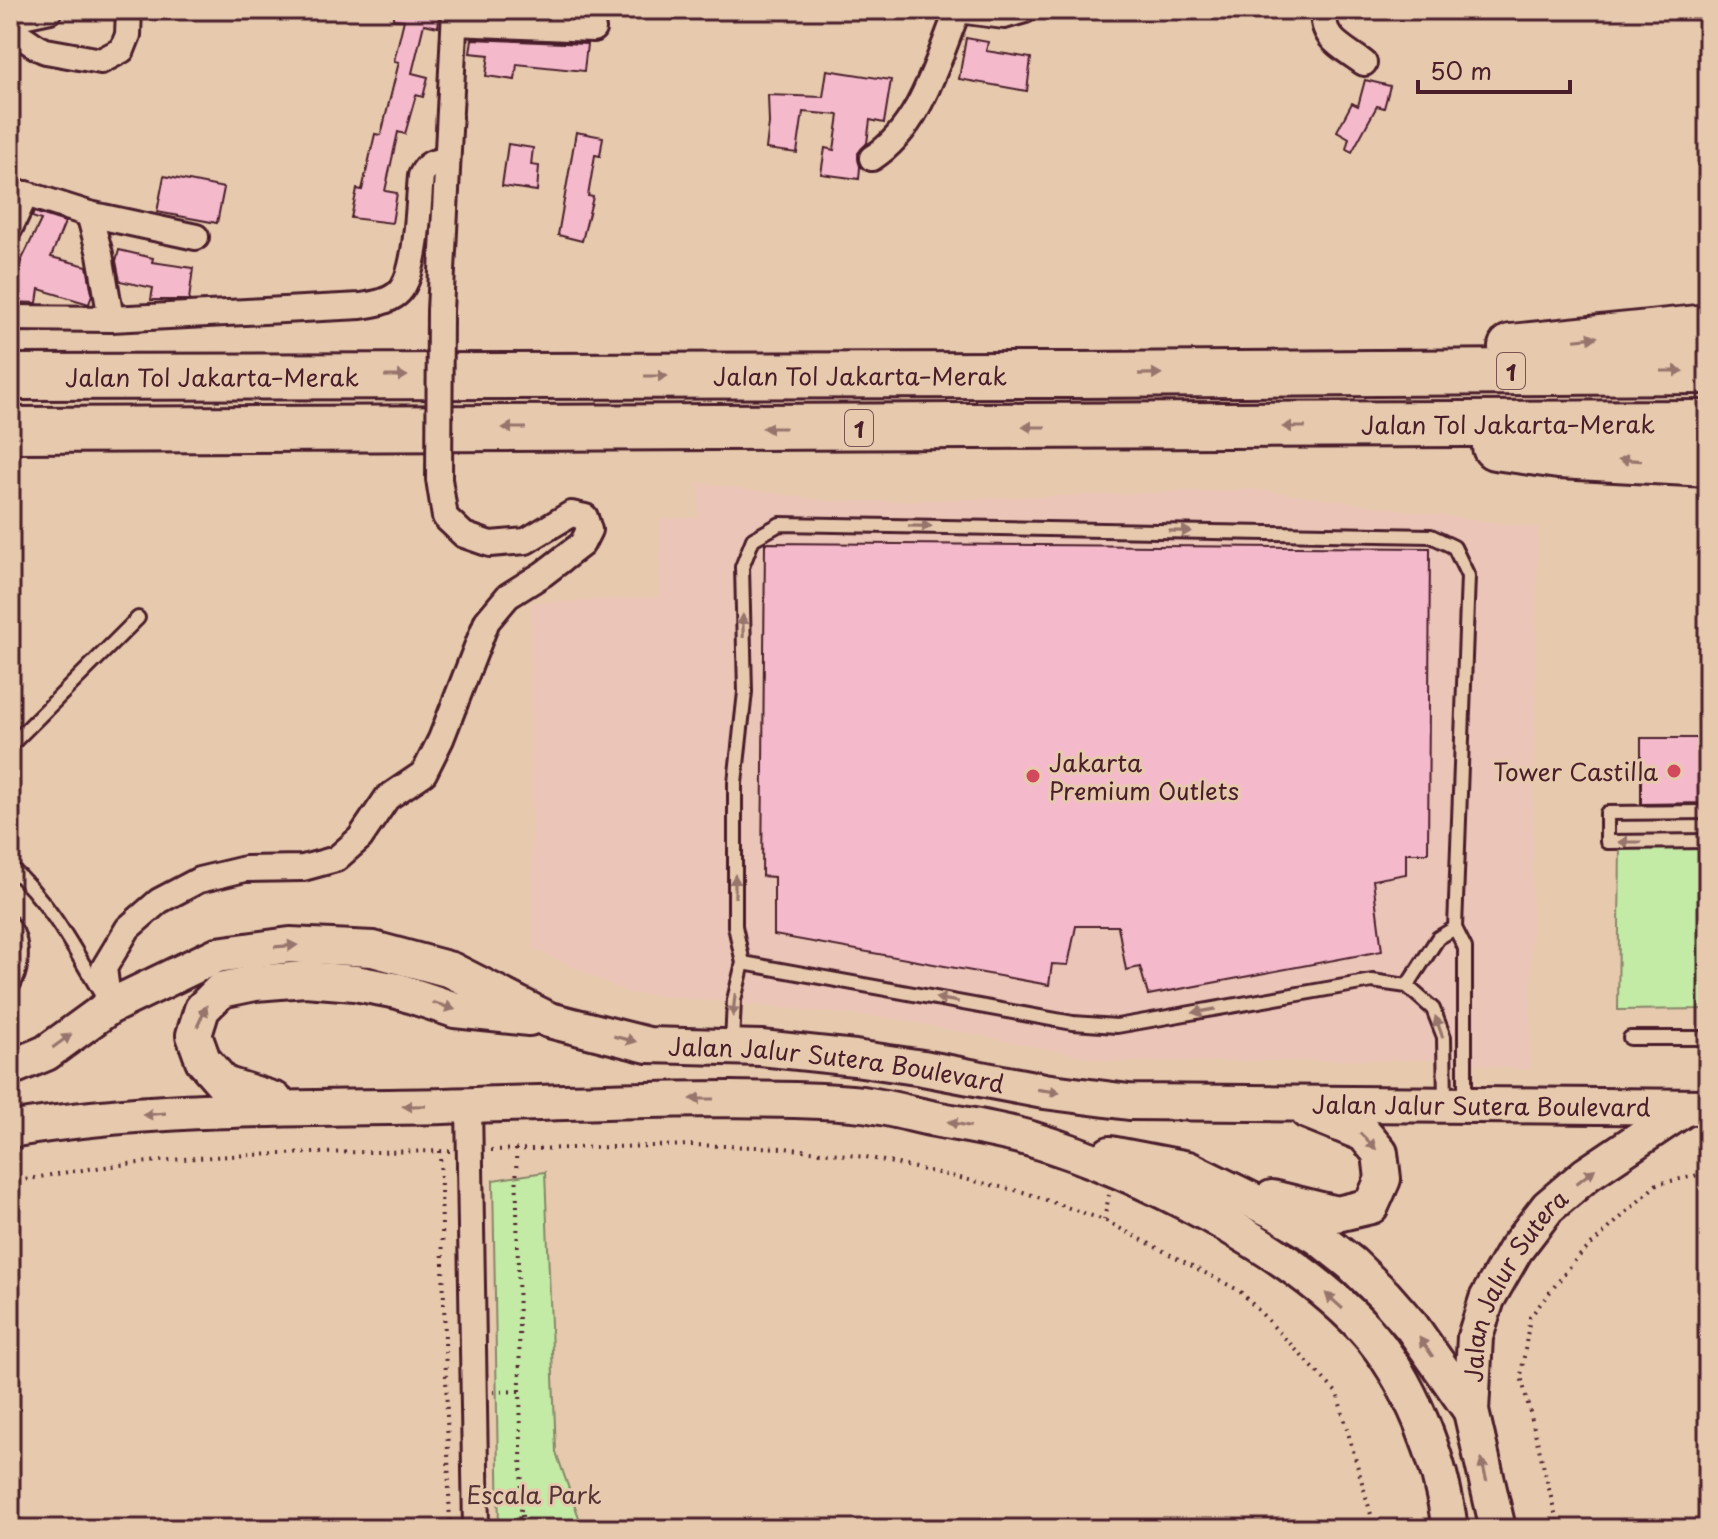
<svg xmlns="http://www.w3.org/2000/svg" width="1718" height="1539" font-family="'Playpen Sans',sans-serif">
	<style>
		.built { fill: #ebc5b7 }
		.green { fill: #c4eba6; stroke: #878568; stroke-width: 2 }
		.building { fill: #f4bacb; stroke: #4a1f2b; stroke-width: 2 }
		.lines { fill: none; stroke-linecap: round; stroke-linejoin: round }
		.service-casing { stroke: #4a1f2b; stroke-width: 18 }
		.minor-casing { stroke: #4a1f2b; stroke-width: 30 }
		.secondary-casing { stroke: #4a1f2b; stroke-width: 40 }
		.motorway-casing { stroke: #4a1f2b; stroke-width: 50 }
		.path { stroke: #4a1f2b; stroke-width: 4; stroke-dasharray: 2 6; stroke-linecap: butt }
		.service { stroke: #e7caae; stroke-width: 12 }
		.minor { stroke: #e7caae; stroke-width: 24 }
		.secondary { stroke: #e7caae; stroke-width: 34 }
		.motorway { stroke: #e7caae; stroke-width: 44 }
		.minor-bridge-casing { stroke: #4a1f2b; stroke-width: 30; stroke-linecap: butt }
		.minor-bridge { stroke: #e7caae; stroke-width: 24 }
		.oneway { fill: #98746c }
		.poi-dot { fill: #d1495b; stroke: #e7caae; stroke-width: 3 }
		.labels { text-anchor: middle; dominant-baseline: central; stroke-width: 6; stroke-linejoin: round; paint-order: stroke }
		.shield { fill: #e7caae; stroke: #795252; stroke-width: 2 }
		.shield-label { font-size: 22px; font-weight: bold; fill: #4a1f2b }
		.street-label { font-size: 24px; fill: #4a1f2b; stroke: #e7caae }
		.poi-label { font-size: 24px; fill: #4a1f2b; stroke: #e7caae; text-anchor: start }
		.park-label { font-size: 24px; fill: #563337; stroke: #e7caae }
	</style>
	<rect width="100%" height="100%" fill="#e7caae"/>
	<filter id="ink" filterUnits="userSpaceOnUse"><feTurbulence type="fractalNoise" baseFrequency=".0125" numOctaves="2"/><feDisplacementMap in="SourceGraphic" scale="16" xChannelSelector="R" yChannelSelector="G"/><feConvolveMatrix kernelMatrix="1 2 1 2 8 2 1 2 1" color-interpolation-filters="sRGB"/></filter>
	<g filter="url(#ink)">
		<polygon class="built" points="698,482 828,501 901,501 1253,489 1538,528 1530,1070 1427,1060 1111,1062 896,1019 628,993 532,948 530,603 658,597 660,519 698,517"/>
		<g class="green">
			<polygon points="1620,846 1708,846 1708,1009 1618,1010"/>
			<polygon points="545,1172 556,1452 583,1529 499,1529 493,1180"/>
		</g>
		<g class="building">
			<polygon points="394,10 440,10 438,27 424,24 412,73 428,77 423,97 416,95 405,134 398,132 385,191 397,193 392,223 351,218 357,189 362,190 375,134 381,135 399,62 394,61 404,20 393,19"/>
			<polygon points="966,38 988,42 986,51 1031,58 1027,91 959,79"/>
			<polygon points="472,39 587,44 584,71 517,64 515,80 486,76 489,55 470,53"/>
			<polygon points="827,70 891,80 884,123 870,120 867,143 858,153 860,167 859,179 821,174 825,148 834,150 839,115 803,112 797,153 766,149 769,123 768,95 823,97"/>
			<polygon points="1365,80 1390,86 1384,108 1377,106 1352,152 1346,149 1349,138 1337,131 1352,103 1358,106"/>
			<polygon points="576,132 603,137 600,156 595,155 588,196 593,197 582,241 558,235"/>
			<polygon points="508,144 533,148 531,165 539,166 537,191 502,186"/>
			<polygon points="164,176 224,188 217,223 157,212"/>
			<polygon points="34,212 65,222 51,257 87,266 92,294 89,304 39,289 37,303 10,302 10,277 13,278 41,220 32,217"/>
			<polygon points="119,250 153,258 152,262 193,268 189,300 151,300 153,288 120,281 116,261"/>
			<polygon points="765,543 1430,548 1428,853 1406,853 1406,874 1373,880 1382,951 1148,995 1140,967 1126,970 1118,926 1076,926 1068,965 1052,964 1049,985 774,935 774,877 762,876"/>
			<polygon points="1641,738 1708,738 1708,803 1641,804"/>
		</g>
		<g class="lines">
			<g class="service-casing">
				<g id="service">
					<polyline points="10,746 138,618"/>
					<polyline points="1708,812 1607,813 1607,842 1708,841"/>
					<path d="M10 867C50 902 74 949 101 994"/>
					<path d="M10 922C25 939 24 972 10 990"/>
					<polyline points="1455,928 1465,948 1465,1103"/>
					<polyline points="743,963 1073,1023 1117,1026 1372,981 1407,986 1433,1009 1444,1037 1445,1104"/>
					<polyline points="1630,1038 1708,1038"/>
					<polyline points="732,1044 734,1000 743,963 735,926 735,783 745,692 742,567 753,539 780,524 1431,536 1454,547 1468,576 1455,928 1438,938 1407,986"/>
				</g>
			</g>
			<g class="minor-casing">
				<g id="minor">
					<polyline points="958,10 1004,16 1025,10"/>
					<path d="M1324 10C1320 39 1344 48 1364 63"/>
					<polyline points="10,13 27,15 50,10"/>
					<polyline points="455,23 593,29"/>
					<path d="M10 32C25 35 32 47 46 51L101 61 122 50 128 35 129 10"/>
					<path d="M872 158C921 127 937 61 958 10"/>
					<polyline points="10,194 26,194 89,214 196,237"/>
					<polyline points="89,214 100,254 111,319"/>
					<polyline points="10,228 26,194"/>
					<polyline points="440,311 455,10"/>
					<path d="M10 318 111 319 361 306C374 304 387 302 397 294 418 277 418 204 421 176 427 163 433 161 447 161"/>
					<polyline points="109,1007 104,968 128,928 159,901 199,880 245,869 303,868 336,859 360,838 387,798 424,773 441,739 487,621 508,596 543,574 582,544 589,530 585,517 571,514 526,541 490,544 464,535 445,517 439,479"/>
					<polyline points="469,1105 476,1529"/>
				</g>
			</g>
			<g class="secondary-casing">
				<g id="secondary">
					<path id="s1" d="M10 1068 46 1053 109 1007 217 955 290 945 373 949 451 970 549 1020 648 1045 761 1048 855 1058 923 1068 1044 1091 1129 1102 1708 1107"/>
					<polyline points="275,1100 224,1084 203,1060 194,1035 202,1009 221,990 255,983 305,979 355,983 398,991 455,1010 529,1018"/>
					<path d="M10 1130C153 1106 299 1109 444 1106 540 1103 635 1099 731 1099 775 1100 819 1099 862 1104 887 1107 911 1114 935 1119 967 1125 1000 1130 1031 1139 1140 1172 1286 1245 1364 1328 1411 1380 1441 1460 1450 1529"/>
					<polyline points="1110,1154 1188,1169 1276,1212 1318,1237 1352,1264 1384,1295 1412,1327 1471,1411"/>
					<polyline points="1272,1198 1337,1214 1371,1206 1383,1179 1380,1153 1364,1134 1307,1111"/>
					<path id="s2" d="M1498 1529 1471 1411 1475 1337 1487 1299 1515 1250 1548 1207 1587 1174 1687 1107"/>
				</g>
			</g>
			<g class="motorway-casing">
				<g id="motorway">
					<polyline points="1511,347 1708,327"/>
					<path id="s3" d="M10 377 1073 375 1708 371"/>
					<path id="s4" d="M10 430 1708 423"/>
					<polyline points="1495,447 1559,456 1708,464"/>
				</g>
			</g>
			<g class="path">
				<polyline points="516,1149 522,1505 517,1529"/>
				<polyline points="491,1150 693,1145 784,1148 866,1157 1023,1192 1104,1220 1240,1291 1337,1393 1375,1529"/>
				<polyline points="440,1151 450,1529"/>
				<path d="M10 1183C153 1152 304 1153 450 1151"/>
				<polyline points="1104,1220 1109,1195"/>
				<polyline points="493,1392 520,1391"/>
				<polyline points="522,1515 523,1529"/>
				<polyline points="1559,1529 1521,1376 1530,1317 1577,1258 1657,1184 1708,1173"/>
			</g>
			<use href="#service" class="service"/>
			<use href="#minor" class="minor"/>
			<use href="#secondary" class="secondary"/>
			<use href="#motorway" class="motorway"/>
			<g class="minor-bridge-casing">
				<polyline id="minor-bridge" points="439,479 440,311"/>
			</g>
			<use href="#minor-bridge" class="minor-bridge"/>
		</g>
		<defs><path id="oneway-solid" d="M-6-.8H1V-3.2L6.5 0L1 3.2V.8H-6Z" transform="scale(2)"/></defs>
		<g class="oneway">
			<use href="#oneway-solid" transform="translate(1586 338) rotate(-6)"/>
			<use href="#oneway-solid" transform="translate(1672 371)"/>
			<use href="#oneway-solid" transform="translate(1150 374) rotate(-1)"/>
			<use href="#oneway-solid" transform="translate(396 376)"/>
			<use href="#oneway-solid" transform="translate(656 376)"/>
			<use href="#oneway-solid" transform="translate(1034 427) rotate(180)"/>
			<use href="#oneway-solid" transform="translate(1294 427) rotate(180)"/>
			<use href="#oneway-solid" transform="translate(514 428) rotate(180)"/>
			<use href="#oneway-solid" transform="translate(774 428) rotate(180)"/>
			<use href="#oneway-solid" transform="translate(1630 460) rotate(-177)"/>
			<use href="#oneway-solid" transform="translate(920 526) rotate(1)"/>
			<use href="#oneway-solid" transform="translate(1180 531) rotate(1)"/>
			<use href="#oneway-solid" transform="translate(743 626) rotate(-91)"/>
			<use href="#oneway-solid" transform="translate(1630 842) rotate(180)"/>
			<use href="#oneway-solid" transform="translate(735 886) rotate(-90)"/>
			<use href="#oneway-solid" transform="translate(286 946) rotate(-4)"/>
			<use href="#oneway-solid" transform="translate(947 1000) rotate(-170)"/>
			<use href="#oneway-solid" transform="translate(734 1005) rotate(96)"/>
			<use href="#oneway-solid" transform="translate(444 1006) rotate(18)"/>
			<use href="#oneway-solid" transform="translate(1204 1011) rotate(170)"/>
			<use href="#oneway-solid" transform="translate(202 1016) rotate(-66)"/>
			<use href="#oneway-solid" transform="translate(1439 1027) rotate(-109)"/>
			<use href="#oneway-solid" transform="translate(625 1039) rotate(14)"/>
			<use href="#oneway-solid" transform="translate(62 1041) rotate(-36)"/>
			<use href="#oneway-solid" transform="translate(1049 1091) rotate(8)"/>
			<use href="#oneway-solid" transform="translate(702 1099) rotate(-180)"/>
			<use href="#oneway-solid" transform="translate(414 1106) rotate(179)"/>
			<use href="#oneway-solid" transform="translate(154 1114) rotate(176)"/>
			<use href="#oneway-solid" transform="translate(959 1124) rotate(-168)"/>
			<use href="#oneway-solid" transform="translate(1368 1141) rotate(45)"/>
			<use href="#oneway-solid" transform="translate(1586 1176) rotate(-38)"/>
			<use href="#oneway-solid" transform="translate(1334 1301) rotate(-138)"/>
			<use href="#oneway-solid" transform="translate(1426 1347) rotate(-125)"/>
			<use href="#oneway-solid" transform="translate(1484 1470) rotate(-103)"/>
		</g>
	</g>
	<g class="poi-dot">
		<circle cx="1674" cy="771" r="8"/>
		<circle cx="1033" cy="776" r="8"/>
	</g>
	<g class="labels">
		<g class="shield">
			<rect x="1497" y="353" width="28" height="36" rx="6"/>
			<rect x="845" y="410" width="28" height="36" rx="6"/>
		</g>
		<g class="shield-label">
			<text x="1511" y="371">1</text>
			<text x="859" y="428">1</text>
		</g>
		<g class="street-label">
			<text stroke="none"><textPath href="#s3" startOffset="202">Jalan Tol Jakarta–Merak</textPath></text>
			<text stroke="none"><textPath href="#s3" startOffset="850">Jalan Tol Jakarta–Merak</textPath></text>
			<text stroke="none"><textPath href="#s4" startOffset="1498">Jalan Tol Jakarta–Merak</textPath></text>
			<text stroke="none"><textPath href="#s1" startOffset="876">Jalan Jalur Sutera Boulevard</textPath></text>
			<text stroke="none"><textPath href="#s1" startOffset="1524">Jalan Jalur Sutera Boulevard</textPath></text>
			<text stroke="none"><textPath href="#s2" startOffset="258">Jalan Jalur Sutera</textPath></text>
		</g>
		<g class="poi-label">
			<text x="1049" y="762">Jakarta<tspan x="1049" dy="28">Premium Outlets</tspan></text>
			<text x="1658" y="771" text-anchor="end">Tower Castilla</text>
		</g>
		<g class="park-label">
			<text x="534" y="1494">Escala Park</text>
		</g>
	</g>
	<rect width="1718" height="1539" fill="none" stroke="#e7caae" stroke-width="40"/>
	<rect x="20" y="20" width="1678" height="1499" fill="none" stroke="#4a1f2b" stroke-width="3" filter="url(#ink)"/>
	<path d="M1418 80v12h152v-12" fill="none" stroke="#4a1f2b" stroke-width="4"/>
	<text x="1430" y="80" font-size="24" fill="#4a1f2b" stroke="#e7caae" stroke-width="6" paint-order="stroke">50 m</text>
</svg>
